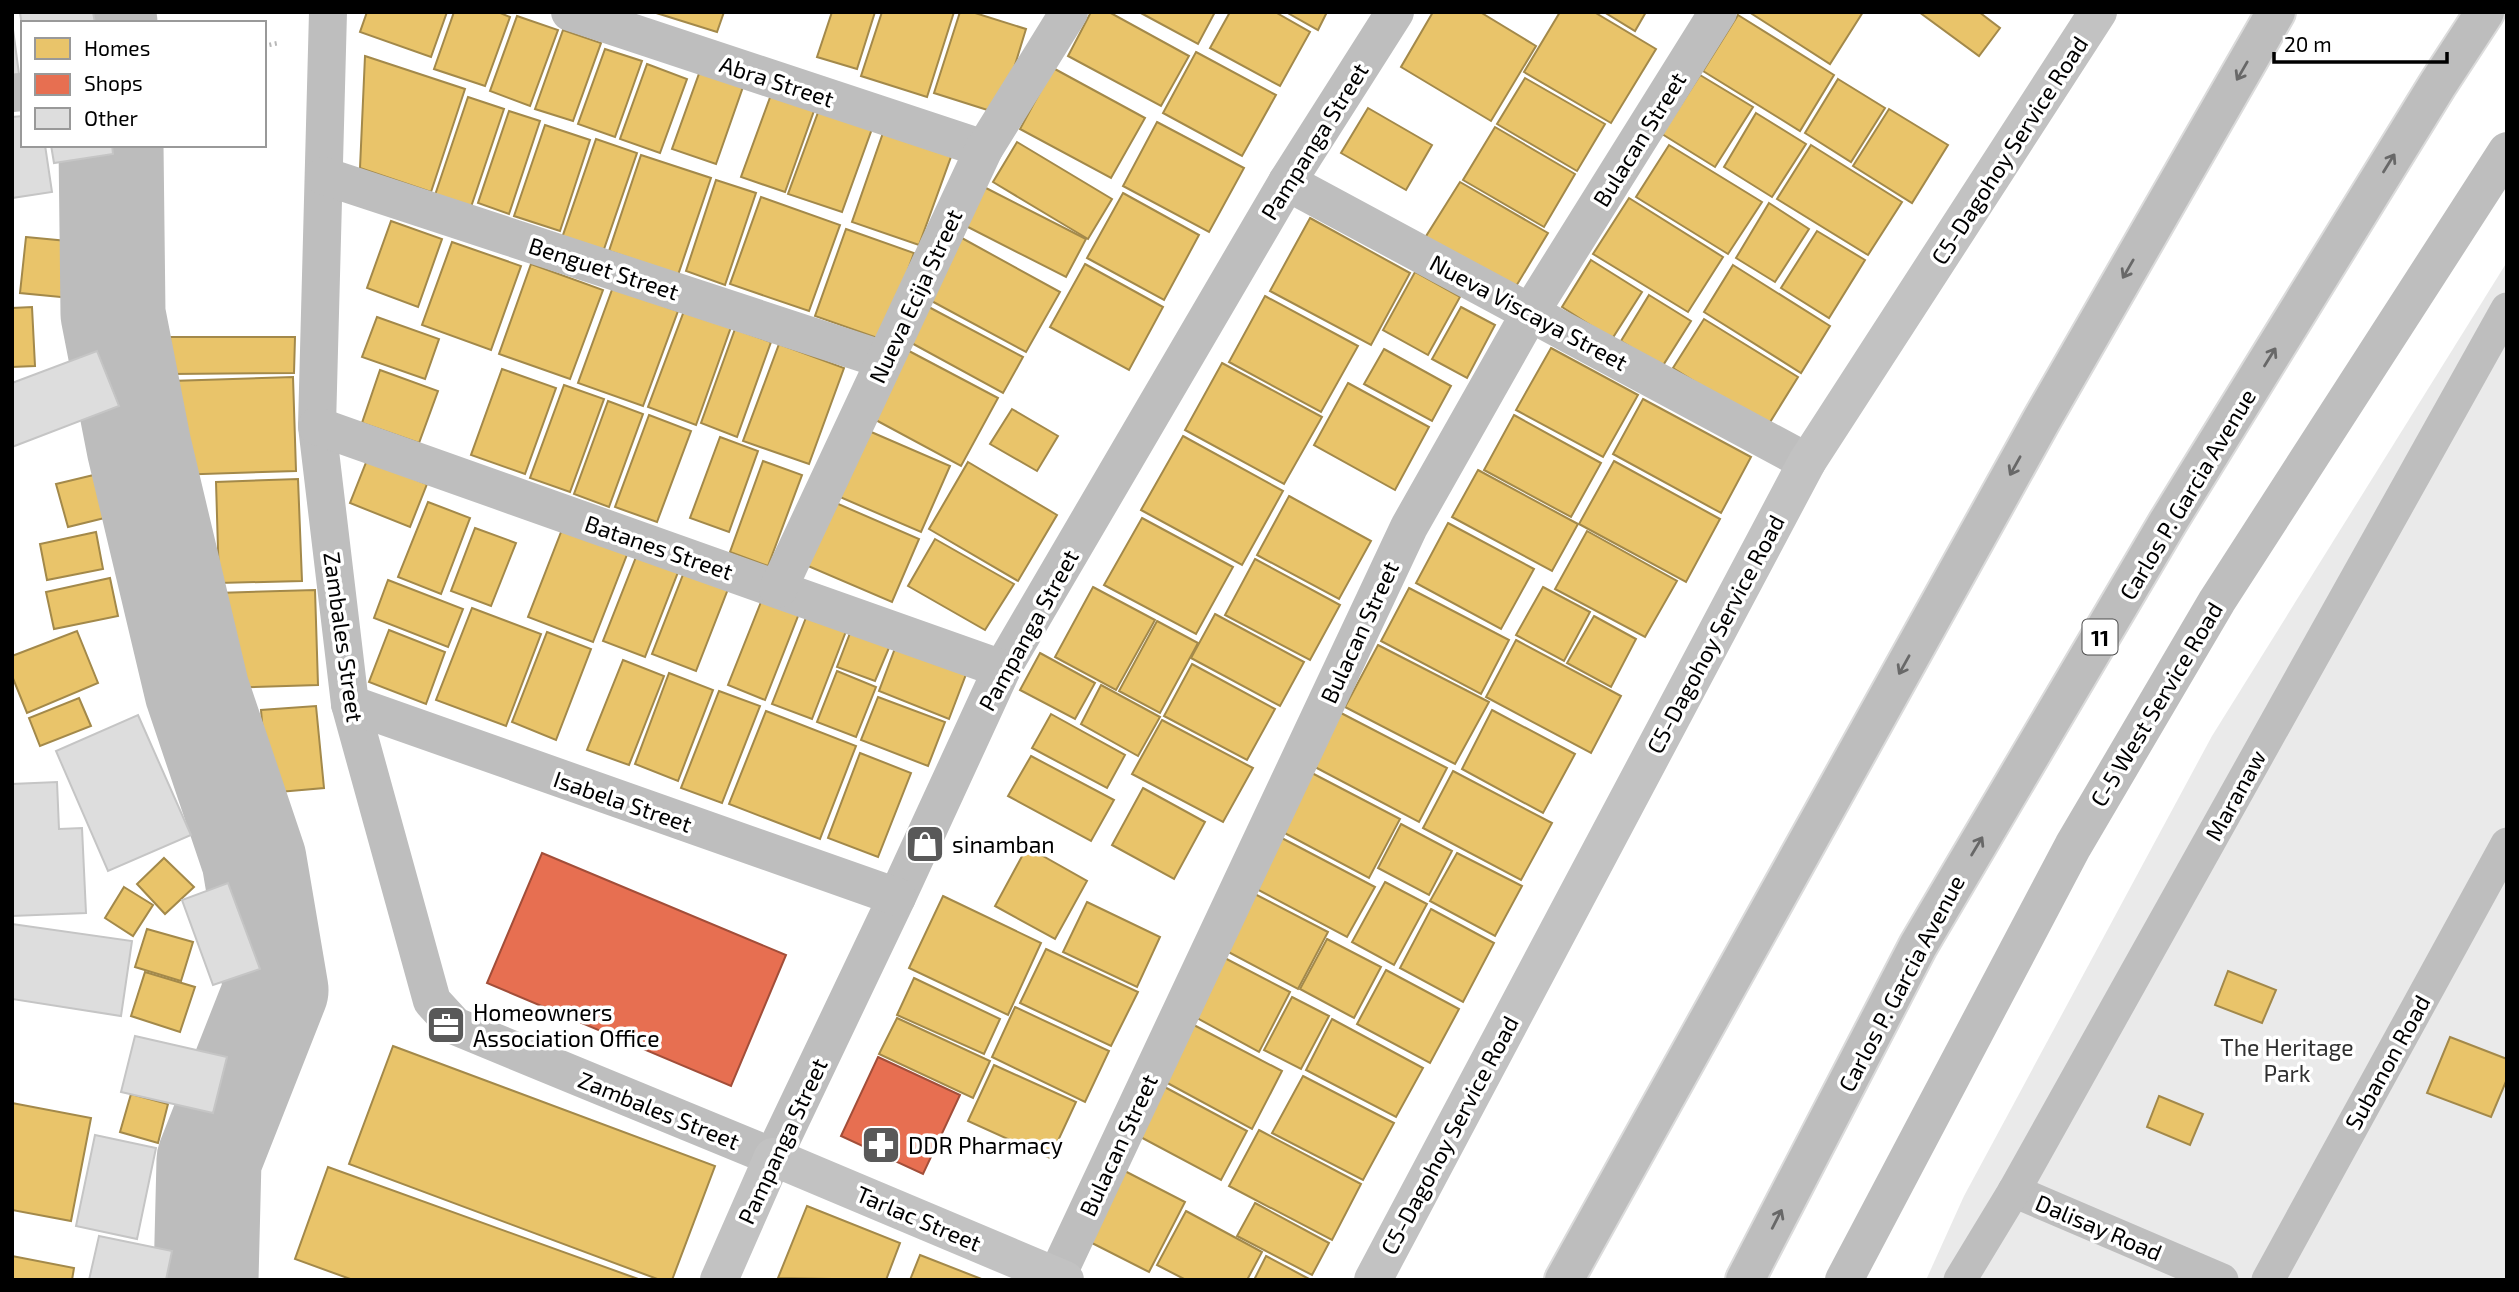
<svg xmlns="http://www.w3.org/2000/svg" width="2519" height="1292" font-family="'Exo 2',sans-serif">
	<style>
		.green { fill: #eaeaea }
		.homes { fill: #e9c46a; stroke: #a3894a; stroke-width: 2 }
		.shops { fill: #e76f51; stroke: #a24e39; stroke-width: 2 }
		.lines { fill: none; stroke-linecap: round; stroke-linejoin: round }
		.river { stroke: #bcbcbc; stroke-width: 105 }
		.building { fill: #ddd; stroke: #c5c5c5; stroke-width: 2 }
		.primary-casing { stroke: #dbdbdb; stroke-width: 42 }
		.path { stroke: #b8b8b8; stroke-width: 4.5; stroke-dasharray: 2 3.5; stroke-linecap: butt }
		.lane { stroke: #bebebe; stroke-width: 33 }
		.street { stroke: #bebebe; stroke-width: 38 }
		.secondary { stroke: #c2c2c2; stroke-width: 38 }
		.primary { stroke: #bdbdbd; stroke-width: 38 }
		.oneway { stroke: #686868 }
		.labels { text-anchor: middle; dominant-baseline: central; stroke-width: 7; stroke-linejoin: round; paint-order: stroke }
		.shield { fill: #fff; stroke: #4c4c4c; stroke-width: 2 }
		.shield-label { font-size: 21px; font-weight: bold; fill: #000 }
		.street-label { font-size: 23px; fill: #000; stroke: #fff }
		.poi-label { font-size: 23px; fill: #000; stroke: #fff; text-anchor: start }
		.park-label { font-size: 23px; fill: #303030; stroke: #fff }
	</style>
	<rect width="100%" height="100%" fill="#fff"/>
	<polygon class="green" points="2507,262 2507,1280 1926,1280 1964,1196 2212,736"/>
	<g class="homes">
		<polygon points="367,12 447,12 431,57 360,32"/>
		<polygon points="454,12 498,12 510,17 485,86 434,69"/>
		<polygon points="653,12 724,12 717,32"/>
		<polygon points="832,12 875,12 857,69 817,57"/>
		<polygon points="882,12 954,12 927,97 861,76"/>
		<polygon points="960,12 972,12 1026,29 1000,114 934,93"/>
		<polygon points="1091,12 1109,12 1189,56 1161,106 1068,56"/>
		<polygon points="1139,12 1215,12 1198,44"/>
		<polygon points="1230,12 1275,12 1310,32 1280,86 1210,48"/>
		<polygon points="1286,12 1327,12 1318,30"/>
		<polygon points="1433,12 1480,12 1536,46 1491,121 1401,67"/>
		<polygon points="1560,12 1594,12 1656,49 1611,123 1524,72"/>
		<polygon points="1604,12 1646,12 1635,31"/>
		<polygon points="1749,12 1863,12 1830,64"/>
		<polygon points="1919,12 1979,12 2000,28 1979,56"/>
		<polygon points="1738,15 1834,75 1800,131 1703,71"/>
		<polygon points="517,16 558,30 530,106 490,91"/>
		<polygon points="563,30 601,43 573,121 535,109"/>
		<polygon points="605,49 642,61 615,137 578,124"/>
		<polygon points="1196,52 1276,95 1242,156 1163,113"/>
		<polygon points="365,56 465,89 431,192 360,168"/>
		<polygon points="647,64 687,79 660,153 620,139"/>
		<polygon points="701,68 744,84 716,164 672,149"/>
		<polygon points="1053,68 1145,118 1111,178 1020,129"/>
		<polygon points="1700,75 1753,107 1715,167 1662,134"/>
		<polygon points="1525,78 1605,124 1577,171 1497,124"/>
		<polygon points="1838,79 1885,108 1851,162 1805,133"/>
		<polygon points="772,92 815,108 785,192 741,177"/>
		<polygon points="468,97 504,109 471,207 435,195"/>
		<polygon points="820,107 873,126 842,212 788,194"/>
		<polygon points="1368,108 1432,145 1406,190 1341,153"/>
		<polygon points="1889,109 1948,145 1912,203 1853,166"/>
		<polygon points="509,111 540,121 509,214 478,203"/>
		<polygon points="1756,113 1806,144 1772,197 1724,167"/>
		<polygon points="1157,122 1244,168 1209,232 1123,186"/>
		<polygon points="545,125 590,140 560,231 514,216"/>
		<polygon points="1495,127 1575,174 1544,227 1463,180"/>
		<polygon points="884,130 952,154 919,245 852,222"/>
		<polygon points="596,139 637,153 603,252 562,238"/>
		<polygon points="1017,142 1112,199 1088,239 993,182"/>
		<polygon points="1669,145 1762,202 1728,254 1636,197"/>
		<polygon points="1811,145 1902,202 1868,255 1777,199"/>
		<polygon points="641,155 711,178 678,275 609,251"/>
		<polygon points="716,180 756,193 725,285 686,271"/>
		<polygon points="1460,182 1548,233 1512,293 1423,241"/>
		<polygon points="984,187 1086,239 1066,277 964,225"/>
		<polygon points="1123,193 1199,235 1164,300 1087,258"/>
		<polygon points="761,197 840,225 809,311 730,284"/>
		<polygon points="1629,198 1723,257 1688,312 1593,254"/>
		<polygon points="1769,203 1809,229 1775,282 1736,258"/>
		<polygon points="1310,218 1410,273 1371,345 1270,291"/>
		<polygon points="391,221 442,239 418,307 367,288"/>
		<polygon points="846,229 914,253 883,340 815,316"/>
		<polygon points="1817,231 1865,260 1829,318 1781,288"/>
		<polygon points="26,237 88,243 81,299 20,293"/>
		<polygon points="960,237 1060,292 1026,352 926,298"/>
		<polygon points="452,242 521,266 491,350 422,325"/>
		<polygon points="1591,260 1642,292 1612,339 1562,307"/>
		<polygon points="531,264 603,290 570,379 499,354"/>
		<polygon points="1085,264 1163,307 1129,370 1050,327"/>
		<polygon points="1733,265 1830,326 1801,373 1704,312"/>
		<polygon points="1415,272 1460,297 1428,355 1383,330"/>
		<polygon points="613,287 678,311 643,406 578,383"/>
		<polygon points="1649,295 1691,321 1662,367 1621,341"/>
		<polygon points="1265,296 1358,346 1321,412 1229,362"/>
		<polygon points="925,305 1023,357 1003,393 906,340"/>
		<polygon points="32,307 35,366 12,367 12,308"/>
		<polygon points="1461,307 1495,325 1467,378 1432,359"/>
		<polygon points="684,311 731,327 696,425 648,407"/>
		<polygon points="377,317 439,339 425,379 362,357"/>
		<polygon points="1704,319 1798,377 1767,427 1673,368"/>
		<polygon points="735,329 771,342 737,437 701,423"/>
		<polygon points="170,337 295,337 294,373 171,374"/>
		<polygon points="779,344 844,368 809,464 743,441"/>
		<polygon points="1551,348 1638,395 1603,457 1516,410"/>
		<polygon points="1384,349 1451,386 1432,421 1364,384"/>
		<polygon points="909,351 998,398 961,466 872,418"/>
		<polygon points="1222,363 1322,417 1284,484 1185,430"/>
		<polygon points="502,369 556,388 525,474 471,455"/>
		<polygon points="380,370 438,391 419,443 362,423"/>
		<polygon points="293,377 296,471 173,475 171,381"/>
		<polygon points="1348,383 1429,427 1395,490 1314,445"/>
		<polygon points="564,385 604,399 570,492 530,478"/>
		<polygon points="1643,399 1751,457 1721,513 1613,454"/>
		<polygon points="608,401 643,414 609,507 574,494"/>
		<polygon points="1012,409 1058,436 1037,471 990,444"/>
		<polygon points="649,415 691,431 657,522 615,507"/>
		<polygon points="1514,415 1601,463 1571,517 1484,470"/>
		<polygon points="862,428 950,466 921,532 833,494"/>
		<polygon points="1183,436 1283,491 1242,565 1141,510"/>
		<polygon points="720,437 758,451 729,532 690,518"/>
		<polygon points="367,460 427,484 410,527 350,503"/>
		<polygon points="763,461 802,475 768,566 730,552"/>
		<polygon points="1614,461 1720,519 1686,582 1579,524"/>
		<polygon points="968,462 1057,515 1018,581 929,529"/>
		<polygon points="127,467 137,510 68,527 56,484"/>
		<polygon points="1478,470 1578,524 1552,571 1452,517"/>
		<polygon points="298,479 302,581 219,583 216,482"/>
		<polygon points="1289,496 1371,541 1339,599 1257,555"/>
		<polygon points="829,500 919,539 892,602 801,563"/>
		<polygon points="428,502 470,518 441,594 398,577"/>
		<polygon points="1142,518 1233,567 1196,634 1104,585"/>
		<polygon points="1448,523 1534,569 1501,629 1416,583"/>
		<polygon points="563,527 628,552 593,642 528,617"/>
		<polygon points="475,528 516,543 491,606 451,591"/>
		<polygon points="1587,531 1677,581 1645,637 1555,589"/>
		<polygon points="96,532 103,569 47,580 40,544"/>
		<polygon points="935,539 1014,584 985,630 908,586"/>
		<polygon points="638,552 680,567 645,657 603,641"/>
		<polygon points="1255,559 1340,605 1310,660 1225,615"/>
		<polygon points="684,572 728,589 696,671 652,654"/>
		<polygon points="110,578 118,616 54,629 46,592"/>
		<polygon points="388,580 463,609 448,647 374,618"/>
		<polygon points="1093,587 1155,620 1116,690 1055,657"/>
		<polygon points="1543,587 1590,612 1564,661 1516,635"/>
		<polygon points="1409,588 1509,640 1481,694 1381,641"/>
		<polygon points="315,590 318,685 219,688 217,593"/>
		<polygon points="763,597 800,611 765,700 728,685"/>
		<polygon points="472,608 541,634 506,726 436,700"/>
		<polygon points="809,610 848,626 812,719 772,704"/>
		<polygon points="1215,614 1304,662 1280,706 1191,658"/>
		<polygon points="1594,616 1636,639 1611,687 1567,663"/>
		<polygon points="1157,621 1198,643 1160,713 1119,691"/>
		<polygon points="852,628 891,643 875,681 837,667"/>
		<polygon points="389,630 445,652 426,704 369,682"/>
		<polygon points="77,631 98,683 27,713 12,676 12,656"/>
		<polygon points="547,632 591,649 556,740 512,722"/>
		<polygon points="1516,640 1621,696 1591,753 1486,697"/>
		<polygon points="897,643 968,669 949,719 879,691"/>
		<polygon points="1378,645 1489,702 1455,764 1345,707"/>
		<polygon points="1040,653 1095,683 1075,719 1020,690"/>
		<polygon points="623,660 664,676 629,765 587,750"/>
		<polygon points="1192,664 1275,709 1247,760 1164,716"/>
		<polygon points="837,671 876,687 856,737 817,722"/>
		<polygon points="669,673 713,690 678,781 635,764"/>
		<polygon points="1101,685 1160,717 1138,756 1081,724"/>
		<polygon points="719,691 760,706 722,803 681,788"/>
		<polygon points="878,697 945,722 928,766 861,740"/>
		<polygon points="79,698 91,726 40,746 29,718"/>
		<polygon points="316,706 324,788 268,793 261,710"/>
		<polygon points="1492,710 1575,754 1543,813 1462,769"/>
		<polygon points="766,711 856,746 820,839 729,804"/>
		<polygon points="1341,713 1447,768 1419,822 1313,766"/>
		<polygon points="1051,714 1125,755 1107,788 1032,748"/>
		<polygon points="1162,720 1253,768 1223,822 1132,774"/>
		<polygon points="860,753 911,773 878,857 828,838"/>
		<polygon points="1031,756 1114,800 1091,841 1008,796"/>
		<polygon points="1308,771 1400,819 1369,878 1277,829"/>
		<polygon points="1453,771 1552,823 1521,880 1423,828"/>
		<polygon points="1143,788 1205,822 1174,879 1112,845"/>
		<polygon points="1401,824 1452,851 1429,895 1378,868"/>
		<polygon points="1276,835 1375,887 1347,937 1249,885"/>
		<polygon points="1027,847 1087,881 1055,939 995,906"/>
		<polygon points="1457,853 1522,886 1495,936 1430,901"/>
		<polygon points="164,858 194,887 165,914 137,884"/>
		<polygon points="1385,882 1427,904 1394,965 1352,942"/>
		<polygon points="124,887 153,905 133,936 105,918"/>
		<polygon points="1249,891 1328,932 1298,989 1219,947"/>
		<polygon points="943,896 1041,943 1008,1015 909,968"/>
		<polygon points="1087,902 1160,937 1137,987 1063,952"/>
		<polygon points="1431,909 1494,943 1463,1002 1400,968"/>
		<polygon points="147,929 193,942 181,981 135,967"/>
		<polygon points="1327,939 1381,967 1354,1018 1300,989"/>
		<polygon points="1046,949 1138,992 1111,1046 1020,1003"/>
		<polygon points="1217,954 1290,992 1259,1052 1186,1012"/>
		<polygon points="1386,970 1459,1009 1430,1063 1357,1024"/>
		<polygon points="2228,971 2276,990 2262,1023 2215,1005"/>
		<polygon points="145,972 195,987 180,1032 131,1016"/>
		<polygon points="914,978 1000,1019 984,1054 897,1015"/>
		<polygon points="1292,997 1329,1016 1301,1069 1264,1050"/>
		<polygon points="1015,1007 1109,1051 1085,1102 992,1057"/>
		<polygon points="897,1018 990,1061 973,1098 879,1054"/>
		<polygon points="1332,1019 1423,1068 1396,1117 1306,1070"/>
		<polygon points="1190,1023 1282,1071 1252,1129 1160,1079"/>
		<polygon points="2450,1037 2507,1059 2507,1079 2491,1117 2427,1093"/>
		<polygon points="393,1046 715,1166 672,1280 660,1280 349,1164"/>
		<polygon points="994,1065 1076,1102 1050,1158 968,1121"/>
		<polygon points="1303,1076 1394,1123 1363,1180 1272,1133"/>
		<polygon points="1159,1084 1247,1131 1221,1180 1133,1133"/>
		<polygon points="131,1094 168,1104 158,1143 120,1132"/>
		<polygon points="2159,1096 2203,1114 2190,1145 2147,1127"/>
		<polygon points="12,1103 91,1118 71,1221 12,1210"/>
		<polygon points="1259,1130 1361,1184 1332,1240 1229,1186"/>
		<polygon points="328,1167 641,1280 353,1280 295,1259"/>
		<polygon points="1117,1167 1185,1202 1149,1272 1082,1238"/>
		<polygon points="1255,1203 1329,1243 1312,1275 1237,1236"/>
		<polygon points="807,1206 900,1243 886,1280 778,1278"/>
		<polygon points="1186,1211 1262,1252 1247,1280 1186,1280 1157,1265"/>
		<polygon points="920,1255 984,1280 910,1280"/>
		<polygon points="12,1256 74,1268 72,1280 12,1280"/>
		<polygon points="1266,1256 1311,1280 1254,1280"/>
	</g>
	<g class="shops">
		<polygon points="542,853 786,955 731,1086 487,983"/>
		<polygon points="878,1057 960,1095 923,1174 841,1136"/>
	</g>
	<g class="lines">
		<g class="river">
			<polyline points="103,12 105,23"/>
			<polyline points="111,145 113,314 139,447 197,691 254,860 276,990 209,1160 206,1280"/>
		</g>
	</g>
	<g class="building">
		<polygon points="20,12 93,12 95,23 23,23 23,34"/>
		<polygon points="12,22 19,74 12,75"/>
		<polygon points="23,116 23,145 45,145 52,192 12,198 12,117"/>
		<polygon points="51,145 112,145 113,154 54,163"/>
		<polygon points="97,351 119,406 12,447 12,383"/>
		<polygon points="138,715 191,835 108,871 56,751"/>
		<polygon points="57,782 59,829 82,828 86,913 12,916 12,784"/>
		<polygon points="228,883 260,969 213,985 182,900"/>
		<polygon points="12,924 132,941 121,1016 12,999"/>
		<polygon points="135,1036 227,1057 213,1113 121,1092"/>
		<polygon points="95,1135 156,1148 137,1239 76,1226"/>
		<polygon points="99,1236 172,1251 166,1280 89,1280"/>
	</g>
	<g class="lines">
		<g class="primary-casing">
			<g id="primary">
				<polyline points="1564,1280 2041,421 2276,12"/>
				<polyline points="1745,1280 1918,946 2168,522 2438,84 2485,12"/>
			</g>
		</g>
		<polyline class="path" points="264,46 278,43"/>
		<g class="lane">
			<polyline points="2014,1191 2222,1280"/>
			<polyline points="1960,1280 2014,1191 2507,309"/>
			<polyline points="2268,1280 2507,844"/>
		</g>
		<g class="street">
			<polyline points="328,12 317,426 350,704 432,1001 455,1026 773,1157 897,897 1002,669 1287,182 1395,12"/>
			<polyline points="570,12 984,149"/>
			<polyline points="12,93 22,92"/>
			<polyline points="324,176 884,360"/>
			<polyline points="1287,182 1807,462"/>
			<polyline points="317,426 1002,669"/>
			<polyline points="778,589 984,149 1069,12"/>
			<polyline points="350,704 897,897"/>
			<polyline points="1055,1280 1409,527 1530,313 1718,12"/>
			<polyline points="1844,1280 2073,846 2217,601 2507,151"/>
		</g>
		<g class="secondary">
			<polyline points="719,1280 773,1157 1065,1280"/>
			<polyline points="1373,1280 1807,462 2098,12"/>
		</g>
		<use href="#primary" class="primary"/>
	</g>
	<defs><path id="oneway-shaft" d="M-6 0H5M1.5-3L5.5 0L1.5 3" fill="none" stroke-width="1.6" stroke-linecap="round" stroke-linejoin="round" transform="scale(1.75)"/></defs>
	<g class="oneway">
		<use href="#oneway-shaft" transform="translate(2242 71) rotate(120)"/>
		<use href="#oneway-shaft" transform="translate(2389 163) rotate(-58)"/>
		<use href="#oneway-shaft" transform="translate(2128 269) rotate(120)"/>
		<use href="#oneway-shaft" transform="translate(2270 357) rotate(-58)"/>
		<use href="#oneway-shaft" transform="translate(2015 466) rotate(119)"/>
		<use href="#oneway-shaft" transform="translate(1904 665) rotate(119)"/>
		<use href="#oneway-shaft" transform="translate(1977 846) rotate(-59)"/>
		<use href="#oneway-shaft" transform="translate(1777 1219) rotate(-63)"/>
	</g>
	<defs>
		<g id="shop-square" transform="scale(2.0125)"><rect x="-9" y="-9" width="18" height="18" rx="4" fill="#595959" stroke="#fff"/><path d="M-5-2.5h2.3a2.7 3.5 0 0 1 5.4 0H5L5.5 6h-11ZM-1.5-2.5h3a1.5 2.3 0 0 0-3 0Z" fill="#fff"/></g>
		<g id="office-square" transform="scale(2.0125)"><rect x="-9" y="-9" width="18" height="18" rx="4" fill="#595959" stroke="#fff"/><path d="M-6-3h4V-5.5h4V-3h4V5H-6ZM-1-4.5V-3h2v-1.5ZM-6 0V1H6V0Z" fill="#fff"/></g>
		<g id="pharmacy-square" transform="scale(2.0125)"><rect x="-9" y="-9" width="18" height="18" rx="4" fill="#595959" stroke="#fff"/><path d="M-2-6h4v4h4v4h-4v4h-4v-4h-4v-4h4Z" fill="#fff"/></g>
	</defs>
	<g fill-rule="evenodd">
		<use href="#shop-square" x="925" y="844"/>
		<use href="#office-square" x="446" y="1025"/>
		<use href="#pharmacy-square" x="881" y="1145"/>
	</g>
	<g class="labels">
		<rect class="shield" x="2082.5" y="619.5" width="35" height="35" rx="5"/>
		<g class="shield-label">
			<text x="2100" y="637">11</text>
		</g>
		<g class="street-label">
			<text transform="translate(777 81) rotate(18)">Abra Street</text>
			<text transform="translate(1639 139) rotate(-58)">Bulacan Street</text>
			<text transform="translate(1314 141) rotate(-58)">Pampanga Street</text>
			<text transform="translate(2009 150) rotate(-57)">C5-Dagohoy Service Road</text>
			<text transform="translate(604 268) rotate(18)">Benguet Street</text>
			<text transform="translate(915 296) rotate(-65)">Nueva Ecija Street</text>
			<text transform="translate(1529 312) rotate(28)">Nueva Viscaya Street</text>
			<text transform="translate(2187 494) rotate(-59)">Carlos P. Garcia Avenue</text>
			<text transform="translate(659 547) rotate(19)">Batanes Street</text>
			<text transform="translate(1028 630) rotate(-61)">Pampanga Street</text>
			<text transform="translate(1359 632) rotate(-65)">Bulacan Street</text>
			<text transform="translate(1715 634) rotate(-62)">C5-Dagohoy Service Road</text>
			<text transform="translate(344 637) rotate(82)">Zambales Street</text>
			<text transform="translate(2156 704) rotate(-59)">C-5 West Service Road</text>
			<text transform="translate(2235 795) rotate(-61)">Maranaw</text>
			<text transform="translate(623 801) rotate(19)">Isabela Street</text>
			<text transform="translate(1901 983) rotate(-62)">Carlos P. Garcia Avenue</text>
			<text transform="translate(2387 1062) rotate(-61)">Subanon Road</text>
			<text transform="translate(659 1110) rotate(22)">Zambales Street</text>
			<text transform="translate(1449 1135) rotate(-62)">C5-Dagohoy Service Road</text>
			<text transform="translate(782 1141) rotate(-65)">Pampanga Street</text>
			<text transform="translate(1118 1145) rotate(-65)">Bulacan Street</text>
			<text transform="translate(919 1218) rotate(23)">Tarlac Street</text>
			<text transform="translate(2099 1227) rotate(23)">Dalisay Road</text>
		</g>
		<g class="poi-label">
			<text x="952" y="844">sinamban</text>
			<text x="473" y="1012">Homeowners<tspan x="473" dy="26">Association Office</tspan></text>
			<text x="908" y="1145">DDR Pharmacy</text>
		</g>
		<g class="park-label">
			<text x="2287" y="1047">The Heritage<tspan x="2287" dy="26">Park</tspan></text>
		</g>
	</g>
	<rect width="2519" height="1292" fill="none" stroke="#000000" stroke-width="28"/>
	<rect x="21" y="21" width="245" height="126" fill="#ffffff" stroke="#999999" stroke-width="2"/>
	<rect x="35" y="38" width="35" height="21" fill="#e9c46a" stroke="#999999" stroke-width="2"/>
	<text x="84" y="56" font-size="21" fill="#000000">Homes</text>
	<rect x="35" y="74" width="35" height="21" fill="#e76f51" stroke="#999999" stroke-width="2"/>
	<text x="84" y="91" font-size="21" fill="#000000">Shops</text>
	<rect x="35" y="108" width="35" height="21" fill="#dddddd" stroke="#999999" stroke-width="2"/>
	<text x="84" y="126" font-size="21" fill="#000000">Other</text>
	<path d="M2274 52v10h173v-10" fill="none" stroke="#000000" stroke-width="3.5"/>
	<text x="2284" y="52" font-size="21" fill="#000000" stroke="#ffffff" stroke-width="5" paint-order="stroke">20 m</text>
</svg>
